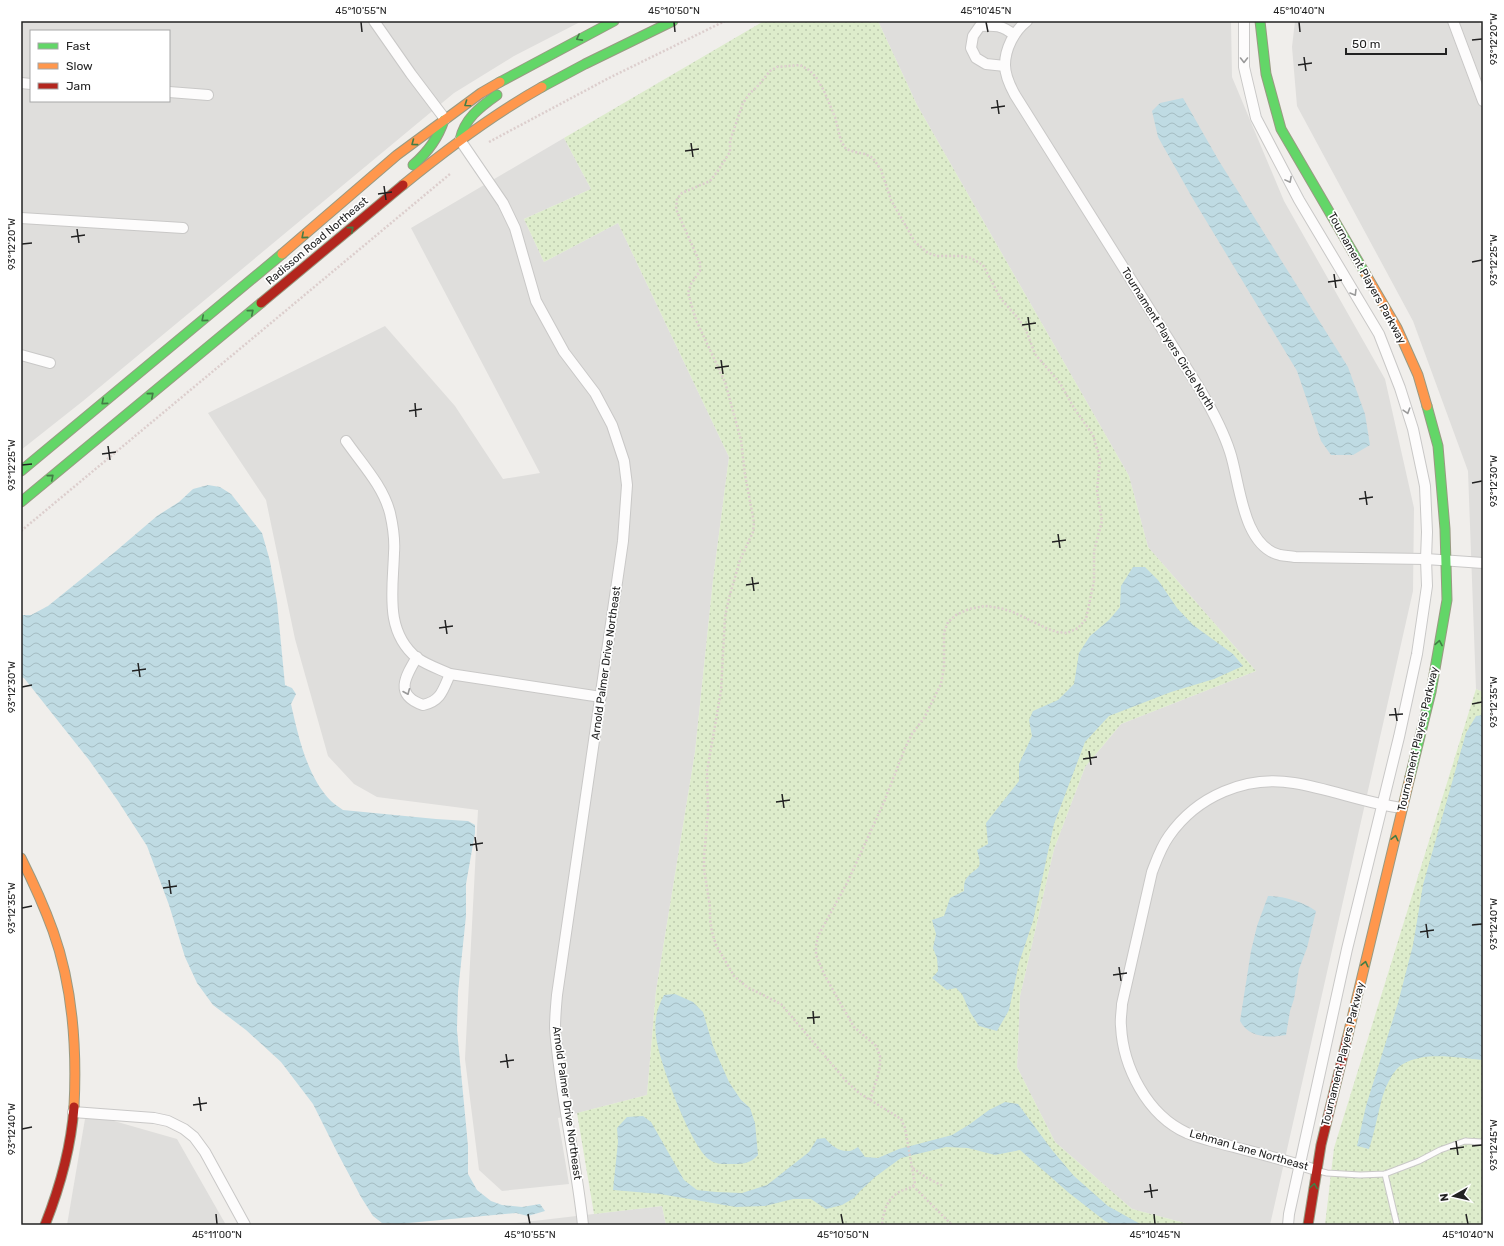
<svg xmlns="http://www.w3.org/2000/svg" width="1504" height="1246" font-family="Rubik,sans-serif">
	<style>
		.residential { fill: #dfdedc; fill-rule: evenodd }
		.grass { fill: url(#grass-dots) }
		.water { fill: url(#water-waves) }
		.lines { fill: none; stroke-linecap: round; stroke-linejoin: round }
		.lane-casing { stroke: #c9c8c7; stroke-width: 7 }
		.street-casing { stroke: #c9c8c7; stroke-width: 12 }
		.fast-casing { stroke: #999a82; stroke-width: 11 }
		.slow-casing { stroke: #999a82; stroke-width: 11 }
		.jam-casing { stroke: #999a82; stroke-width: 11 }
		.path { stroke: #dccecd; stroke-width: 2.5; stroke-dasharray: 2 2; stroke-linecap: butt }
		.lane { stroke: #fdfcfc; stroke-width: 5 }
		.street { stroke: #fdfcfc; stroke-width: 10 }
		.fast { stroke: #63d668; stroke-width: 9 }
		.slow { stroke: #ff974d; stroke-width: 9 }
		.jam { stroke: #b3261e; stroke-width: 9 }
		.oneway { stroke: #427c45 }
		.oneway2 { stroke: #9a9a9a }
		.ticks { fill: none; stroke: #222; stroke-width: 1.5 }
		.labels { text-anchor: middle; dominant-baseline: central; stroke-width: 3.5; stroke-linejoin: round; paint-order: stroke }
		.street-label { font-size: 11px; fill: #222; stroke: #fff }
		.neatline { fill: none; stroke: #222; stroke-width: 1.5 }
		.ticks-label { font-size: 10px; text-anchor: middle; fill: #222 }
	</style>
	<defs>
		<pattern id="grass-dots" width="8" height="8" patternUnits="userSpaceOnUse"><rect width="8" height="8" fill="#ddeccb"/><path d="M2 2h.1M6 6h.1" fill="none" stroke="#bdcaae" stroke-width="1.8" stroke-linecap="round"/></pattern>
		<pattern id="water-waves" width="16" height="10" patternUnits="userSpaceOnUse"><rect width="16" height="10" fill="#bfdbe3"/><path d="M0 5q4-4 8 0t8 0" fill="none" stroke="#a4bcc2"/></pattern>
	</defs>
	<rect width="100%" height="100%" fill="#f0eeeb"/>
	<g class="residential">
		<path d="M21 21H582L514 56 454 93 83 401 21 450ZM31 31H169V101H31Z"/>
		<polygon points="878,21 1231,21 1232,77 1284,201 1385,379 1414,508 1413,591 1270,1225 1192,1225 1132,1209 1055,1142 1017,1067 1020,996 1054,849 1085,767 1121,724 1256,671 1148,547 1129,476 917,105"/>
		<polygon points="1295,21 1479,21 1483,33 1483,692 1476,689 1468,471 1413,321 1297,106 1292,47"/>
		<polygon points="564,138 591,189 524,219 544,262 618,223 729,457 713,580 695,752 656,991 647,1095 558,1118 569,1184 502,1191 479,1170 465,1059 478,810 377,797 354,784 328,756 295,639 266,500 208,413 385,326 455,406 503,479 540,473 411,228"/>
		<polygon points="86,1113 177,1139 226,1225 67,1225"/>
		<polygon points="662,1206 666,1225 500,1225"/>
	</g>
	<g class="grass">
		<polygon points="764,21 878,21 917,105 1129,476 1148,547 1256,671 1121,724 1085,767 1054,849 1020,996 1017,1067 1055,1142 1132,1209 1192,1225 666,1225 662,1206 594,1214 577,1113 647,1095 656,991 695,752 713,580 729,457 618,223 544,262 524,219 591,189 564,138"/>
		<polygon points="1476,689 1483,692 1483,1225 1325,1225 1334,1148"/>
	</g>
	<g class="water">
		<polygon points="1183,98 1219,161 1348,367 1365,414 1370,445 1353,455 1331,455 1321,441 1297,371 1193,199 1158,137 1152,111 1160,103"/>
		<path d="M208 485 220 487 231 494 262 533 270 561 277 602 285 685 292 688 296 694 291 704C298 735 307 777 331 801 334 804 339 807 343 810L436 819 468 821 475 825V833L466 884V916L458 992 457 1030 468 1146V1174L477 1190 491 1201 502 1205 522 1207 540 1204 545 1211 528 1216 516 1213 398 1224 382 1223 373 1216 361 1197 337 1152 313 1104 281 1062 246 1030 213 1005 197 983 185 957 169 905 147 846 118 801 89 760 24 678 21 677V615H31L48 606 116 551 157 516 179 502 193 489Z"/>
		<path d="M1133 567H1145L1158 580 1177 608 1193 625 1233 654 1243 666 1214 679 1171 692 1109 716 1085 742 1054 824 1033 921 1019 963 1009 1010 997 1031 979 1026 970 1012 962 994 956 988 947 990 932 978 938 971 937 958 933 948 936 934 932 920 944 916 950 898 964 891C964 888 964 882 966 879 976 865 984 873 977 850L988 844 986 823 1019 781V764L1032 736 1029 720 1033 711 1058 700 1074 684 1079 653 1090 636 1109 620 1120 607 1121 586Z"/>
		<path d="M1483 715V1060C1459 1058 1425 1051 1403 1064 1393 1070 1387 1084 1383 1095 1378 1112 1375 1131 1369 1149L1357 1146 1366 1106 1398 1003 1413 945 1423 885 1466 733 1476 716Z"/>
		<path d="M1268 896C1284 896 1303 902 1316 911L1307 948 1299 969 1294 999 1290 1011 1286 1035C1269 1038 1249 1038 1240 1021L1251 951 1257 926Z"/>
		<path d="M675 994 693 1002 703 1012 713 1046 729 1082 741 1100 750 1108 755 1123 758 1155C751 1163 744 1164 734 1164 726 1164 717 1165 710 1160 691 1148 658 1059 656 1036 654 1019 657 1009 664 995Z"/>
		<path d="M1005 1102 1018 1104 1052 1150 1074 1176 1108 1206 1142 1225H1112L1105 1221 1069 1193 1020 1150 995 1155 968 1148 946 1147 901 1158 875 1177 860 1191 854 1198 842 1205 826 1209 811 1199H793L765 1206 736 1207 660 1194 613 1190 618 1142 617 1128 627 1117 643 1116 651 1122 684 1180 697 1190 716 1192 742 1193 767 1185 809 1152 817 1139 825 1138C834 1149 846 1156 858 1147L865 1157 878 1158 899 1149 952 1135 970 1124 989 1110Z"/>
	</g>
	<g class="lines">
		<g class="lane-casing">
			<g id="lane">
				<polyline points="1319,1171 1327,1173 1360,1175 1385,1174 1419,1161 1440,1150 1465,1141 1483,1142"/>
				<polyline points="1385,1174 1397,1225"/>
			</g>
		</g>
		<g class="street-casing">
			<g id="street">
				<polyline points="374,21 411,74 445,119"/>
				<path d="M1027 21C1014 31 1005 49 1005 65 1005 76 1010 86 1015 95L1201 391C1212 410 1223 430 1230 452 1240 482 1242 546 1280 555 1285 556 1290 556 1295 557L1426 559 1483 563"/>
				<polyline points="1244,21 1244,67 1256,118 1299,200 1379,334 1400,388 1413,429 1425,486 1427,532 1426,559 1427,586 1417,654 1399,737 1347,949 1289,1214 1288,1225"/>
				<polyline points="1453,21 1483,101"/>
				<path d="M1005 66 986 64 976 58 971 48 973 36 980 26C995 25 1002 25 1014 35"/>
				<polyline points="21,83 31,84"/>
				<polyline points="169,92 208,95"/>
				<path d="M460 140 503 203 515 228 536 301 564 352 595 393 612 425 624 461 627 485 623 541 557 995C556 1006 555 1017 555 1028 560 1094 576 1159 583 1225"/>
				<polyline points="21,218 183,228"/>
				<polyline points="21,355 50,363"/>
				<path d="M346 441C362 464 383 486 390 513 393 526 395 540 394 553 393 590 384 631 417 658 427 665 439 669 450 674L601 697"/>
				<path d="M417 657C405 677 394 695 423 705 441 701 443 690 450 674"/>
				<polyline points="73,1112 154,1118 168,1121 184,1129 194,1137 205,1152 245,1225"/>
				<path d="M1316 1170C1289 1161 1261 1154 1234 1147 1218 1143 1202 1139 1187 1133 1147 1115 1123 1067 1121 1026 1120 1019 1122 1011 1122 1004L1152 872C1157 859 1161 847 1169 836 1197 796 1246 775 1294 783 1331 789 1365 803 1402 808"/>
			</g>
		</g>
		<g class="fast-casing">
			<g id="fast">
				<polyline points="1260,21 1266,74 1281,129 1365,273"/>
				<polyline points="500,82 614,21"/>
				<polyline points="542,87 585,64 673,21"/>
				<path d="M460 140C464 119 480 107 497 95"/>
				<path d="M413 165C428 152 438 139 444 120"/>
				<polyline points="21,471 282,254"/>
				<polyline points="21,502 261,303"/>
				<polyline points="1410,777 1431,692 1447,600 1445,529 1438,446 1427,406"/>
			</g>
		</g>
		<g class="slow-casing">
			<g id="slow">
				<path d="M403 185C447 149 492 115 542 87"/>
				<polyline points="282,254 397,155 481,93 500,82"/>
				<polyline points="1365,273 1397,328 1418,375 1427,406"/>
				<path d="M21 858C33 882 44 906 53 931 73 987 77 1048 74 1107"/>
				<polyline points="1347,1039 1410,777"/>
			</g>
		</g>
		<g class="jam-casing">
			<g id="jam">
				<polyline points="261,303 403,185"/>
				<path d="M45 1225C60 1187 71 1148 74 1107"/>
				<polyline points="1308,1225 1321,1145 1347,1039"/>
			</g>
		</g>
		<g class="path">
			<polyline points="489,142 609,78 725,21"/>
			<polyline points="21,531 450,174"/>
			<path d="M870 1100 878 1075 880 1066V1056L876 1046 854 1027 825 976 816 955V946L818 936 847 883 884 802 905 748 912 734 924 718 941 684 944 668V632L948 622 956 615 969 609 985 606 1000 608 1013 612 1046 628 1057 632 1067 633 1078 628 1086 619 1094 581V551L1102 521 1097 491 1100 459 1093 435 1074 408 1060 383 1035 354 1026 330 1018 318 1001 299 983 265 971 258 961 256H937L928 253 915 242 891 200 881 170 873 158 865 154 855 152 846 149 841 141 835 117 824 91 816 77 809 70 800 65 777 67 770 71 757 87 750 93 743 103 730 141V152L717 172 710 181 682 193 677 199 676 209 700 263V271L691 284 688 293 696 320 725 382 741 440 745 475 754 522 753 532 740 560 729 598 725 617 721 691 707 771 708 813 704 856V869L710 907V919L712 932 716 945 734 976 747 987 781 1004 846 1081 859 1093 901 1119 905 1128 915 1184C909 1190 902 1189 896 1194 886 1201 883 1214 882 1225"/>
			<polyline points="913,1168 927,1178 943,1186"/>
			<polyline points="913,1186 952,1225"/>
		</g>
		<use href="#lane" class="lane"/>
		<use href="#street" class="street"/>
		<use href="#fast" class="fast"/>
		<use href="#slow" class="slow"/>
		<use href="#jam" class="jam"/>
	</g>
	<defs><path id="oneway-chevron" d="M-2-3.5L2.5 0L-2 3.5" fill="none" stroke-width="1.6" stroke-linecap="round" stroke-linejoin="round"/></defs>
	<g class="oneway">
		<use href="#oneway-chevron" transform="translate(579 38) rotate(152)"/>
		<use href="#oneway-chevron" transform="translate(467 104) rotate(145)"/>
		<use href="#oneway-chevron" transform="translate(414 143) rotate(143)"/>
		<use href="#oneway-chevron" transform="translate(351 229) rotate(-40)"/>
		<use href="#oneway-chevron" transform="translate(304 236) rotate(139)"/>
		<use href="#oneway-chevron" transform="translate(251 312) rotate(-40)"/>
		<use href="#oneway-chevron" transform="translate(204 319) rotate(140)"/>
		<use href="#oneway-chevron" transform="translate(151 395) rotate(-40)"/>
		<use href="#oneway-chevron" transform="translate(104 402) rotate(140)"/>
		<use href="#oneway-chevron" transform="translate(51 477) rotate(-40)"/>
		<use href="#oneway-chevron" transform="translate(1439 643) rotate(-80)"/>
		<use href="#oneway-chevron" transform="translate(1395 838) rotate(-77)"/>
		<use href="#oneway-chevron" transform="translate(1365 964) rotate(-77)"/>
		<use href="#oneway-chevron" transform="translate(1314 1186) rotate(-81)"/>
	</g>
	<g class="oneway2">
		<use href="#oneway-chevron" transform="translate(1244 60) rotate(90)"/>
		<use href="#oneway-chevron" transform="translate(1289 180) rotate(62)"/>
		<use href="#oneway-chevron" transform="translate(1354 293) rotate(59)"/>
		<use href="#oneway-chevron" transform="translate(1407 411) rotate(73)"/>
		<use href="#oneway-chevron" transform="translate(407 692) rotate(67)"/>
	</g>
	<path class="ticks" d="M361 22 362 32M674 22 675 32M986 22 988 32M1299 22 1300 32M1472 40 1482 39M1304 57 1306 71M1298 65 1312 63M997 100 999 114M991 108 1005 106M691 143 693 157M685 151 699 149M384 186 386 200M378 194 392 192M77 229 79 243M71 237 85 235M22 244 32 243M1472 262 1482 260M1334 274 1336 288M1328 282 1342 280M1028 317 1030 331M1022 325 1036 323M721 360 723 374M715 368 729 366M415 403 416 417M409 411 422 409M108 446 110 460M102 454 116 452M22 465 32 464M1472 483 1482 481M1365 491 1367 505M1359 499 1373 497M1058 534 1060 548M1052 542 1066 540M752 577 754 591M746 585 759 583M445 620 447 634M439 628 453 626M138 663 140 677M132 671 146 669M22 687 32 685M1472 704 1482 702M1395 708 1397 721M1389 715 1403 714M1089 751 1091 765M1083 759 1097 757M782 794 784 808M776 802 790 800M475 837 477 851M470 845 483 843M169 880 171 894M163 888 177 886M22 908 32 906M1426 924 1428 938M1472 925 1482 924M1420 932 1434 930M1119 967 1121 981M1113 975 1127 973M813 1011 814 1024M807 1018 820 1017M506 1054 508 1068M500 1062 514 1060M199 1097 201 1111M193 1105 207 1103M22 1129 32 1127M1456 1141 1458 1155M1472 1146 1482 1145M1450 1149 1464 1147M1150 1184 1152 1198M1144 1192 1158 1190M216 1214 217 1224M528 1214 530 1224M841 1214 843 1224M1154 1214 1155 1224M1466 1214 1468 1224"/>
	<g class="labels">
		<g class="street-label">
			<text transform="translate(317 241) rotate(-40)">Radisson Road Northeast</text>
			<text transform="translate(1367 278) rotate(61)">Tournament Players Parkway</text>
			<text transform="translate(1168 339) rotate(58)">Tournament Players Circle North</text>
			<text transform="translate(606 663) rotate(-82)">Arnold Palmer Drive Northeast</text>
			<text transform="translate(1418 739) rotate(-77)">Tournament Players Parkway</text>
			<text transform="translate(1343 1054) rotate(-76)">Tournament Players Parkway</text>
			<text transform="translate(567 1103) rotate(82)">Arnold Palmer Drive Northeast</text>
			<text transform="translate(1249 1150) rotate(16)">Lehman Lane Northeast</text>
		</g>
	</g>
	<rect width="1504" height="1246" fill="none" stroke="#ffffff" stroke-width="44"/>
	<rect x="30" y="30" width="140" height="72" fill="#ffffff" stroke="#a7a7a7"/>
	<rect x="38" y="43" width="20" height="6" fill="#63d668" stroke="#a7a7a7"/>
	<text x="66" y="50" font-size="12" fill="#222222">Fast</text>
	<rect x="38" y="63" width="20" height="6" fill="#ff974d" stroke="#a7a7a7"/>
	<text x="66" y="70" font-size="12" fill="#222222">Slow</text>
	<rect x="38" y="83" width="20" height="6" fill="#b3261e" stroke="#a7a7a7"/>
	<text x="66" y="90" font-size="12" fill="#222222">Jam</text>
	<g transform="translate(1454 1196) rotate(262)" stroke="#ffffff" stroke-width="3" paint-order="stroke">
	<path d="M0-3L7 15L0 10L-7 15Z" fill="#222222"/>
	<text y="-6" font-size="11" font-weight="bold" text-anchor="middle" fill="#222222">N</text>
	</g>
	<path d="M1346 48v6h100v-6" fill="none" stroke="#222222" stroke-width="2"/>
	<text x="1352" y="48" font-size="12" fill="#222222" stroke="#ffffff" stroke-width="3" paint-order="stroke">50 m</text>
	<rect x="22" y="22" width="1460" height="1202" class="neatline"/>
	<g class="ticks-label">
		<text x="361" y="14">45°10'55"N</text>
		<text x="674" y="14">45°10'50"N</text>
		<text x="986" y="14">45°10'45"N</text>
		<text x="1299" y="14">45°10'40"N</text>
		<text transform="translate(1493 39) rotate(-90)" y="4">93°12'20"W</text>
		<text transform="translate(11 244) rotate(-90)" y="4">93°12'20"W</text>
		<text transform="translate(1493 260) rotate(-90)" y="4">93°12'25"W</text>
		<text transform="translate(11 465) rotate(-90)" y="4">93°12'25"W</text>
		<text transform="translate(1493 481) rotate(-90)" y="4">93°12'30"W</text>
		<text transform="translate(11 687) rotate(-90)" y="4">93°12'30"W</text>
		<text transform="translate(1493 702) rotate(-90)" y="4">93°12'35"W</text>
		<text transform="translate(11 908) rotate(-90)" y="4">93°12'35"W</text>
		<text transform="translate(1493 924) rotate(-90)" y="4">93°12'40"W</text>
		<text transform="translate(11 1129) rotate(-90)" y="4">93°12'40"W</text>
		<text transform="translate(1493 1145) rotate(-90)" y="4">93°12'45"W</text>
		<text x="217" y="1238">45°11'00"N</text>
		<text x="530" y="1238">45°10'55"N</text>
		<text x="843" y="1238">45°10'50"N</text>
		<text x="1155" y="1238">45°10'45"N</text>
		<text x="1468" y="1238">45°10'40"N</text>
	</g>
</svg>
